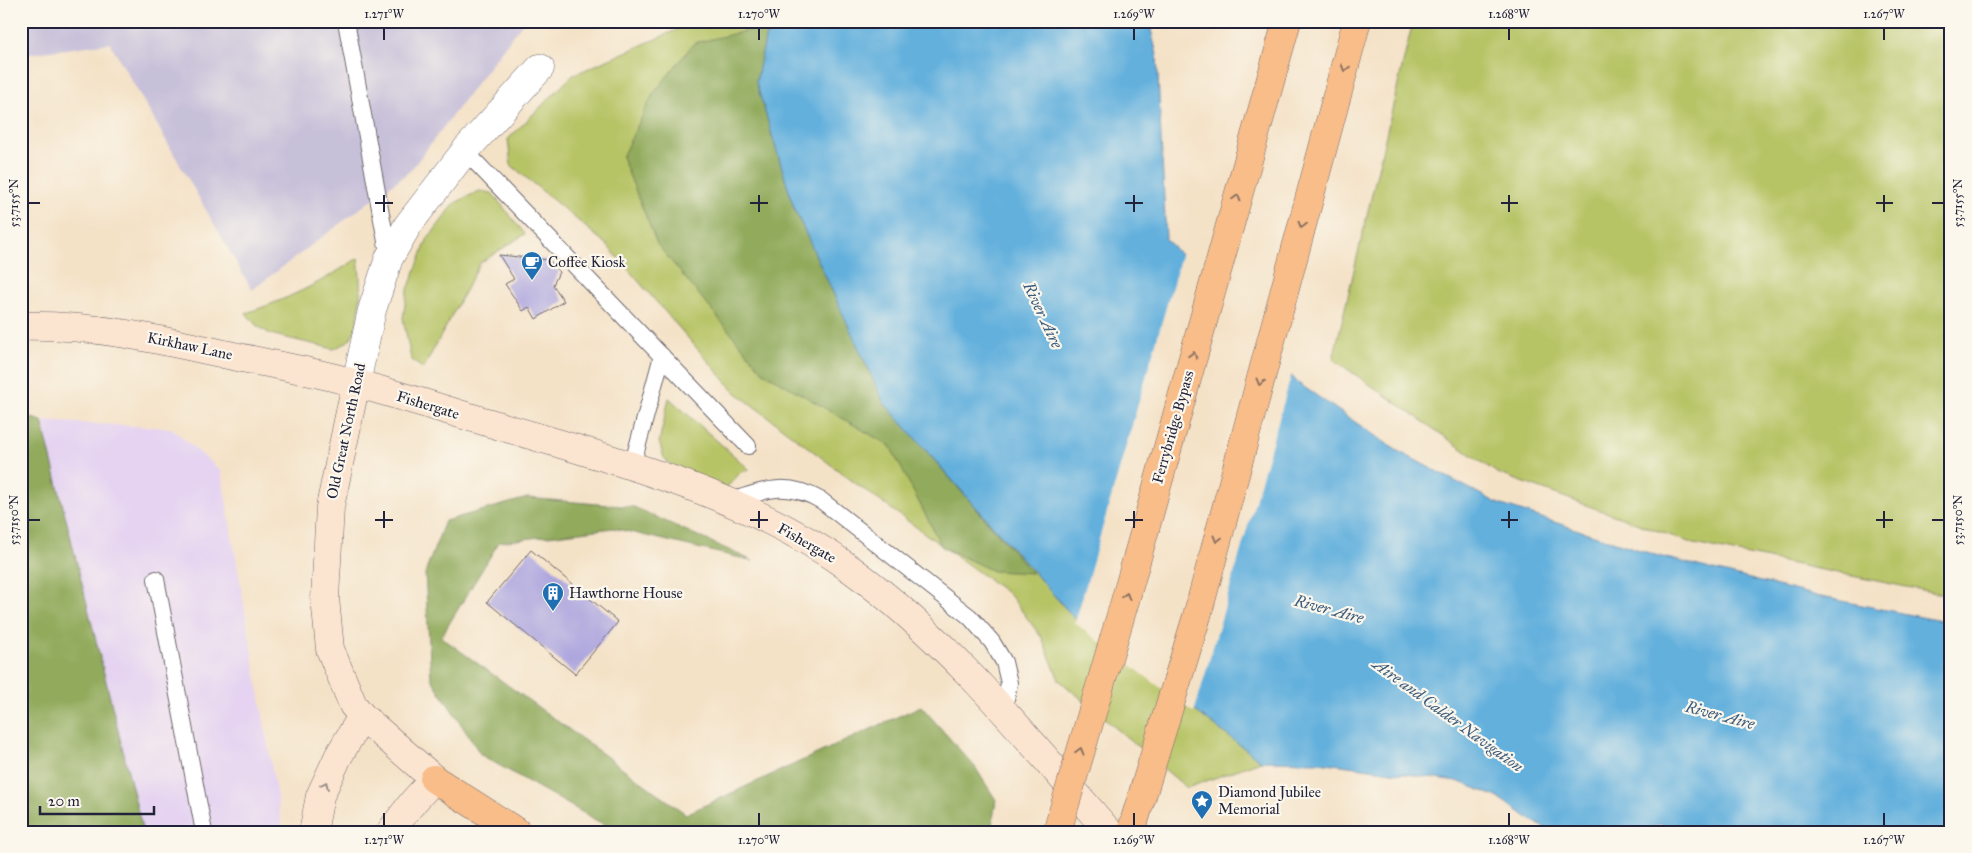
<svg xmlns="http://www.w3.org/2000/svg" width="1972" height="853" font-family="'IM FELL Great Primer',serif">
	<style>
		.built { fill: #e5d3f1 }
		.industrial { fill: #c7c0d9 }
		.green { fill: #b7c466; stroke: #6c7350 }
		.forest { fill: #91aa5b; stroke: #5a664b }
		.water { fill: #64b0dd; stroke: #43698c }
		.pier { fill: #f4e2c7 }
		.building { fill: #ada6de }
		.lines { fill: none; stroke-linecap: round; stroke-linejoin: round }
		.lane-casing { stroke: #6c656c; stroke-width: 18 }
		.street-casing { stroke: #6c656c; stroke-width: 29 }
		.secondary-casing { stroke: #6c656c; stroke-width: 29 }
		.primary-casing { stroke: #6c656c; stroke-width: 29 }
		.lane { stroke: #fff; stroke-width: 16 }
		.street { stroke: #fff; stroke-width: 28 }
		.secondary { stroke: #fce5d0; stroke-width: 28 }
		.primary { stroke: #f8bd89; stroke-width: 28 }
		.primary-bridge-casing { stroke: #6c656c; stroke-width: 29; stroke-linecap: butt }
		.primary-bridge { stroke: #f8bd89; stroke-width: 28 }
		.oneway { stroke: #8d7062 }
		.oneway2 { stroke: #9a8d8d }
		.ticks { fill: none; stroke: #22223b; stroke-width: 2 }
		.labels { text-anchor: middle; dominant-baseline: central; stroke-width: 4.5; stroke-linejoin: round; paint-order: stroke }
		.poi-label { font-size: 15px; fill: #22223b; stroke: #fbf7ec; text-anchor: start }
		.street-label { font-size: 15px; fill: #22223b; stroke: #fbf7ec }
		.water-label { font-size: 16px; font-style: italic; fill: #3c5b7c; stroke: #fbf7ec }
		.neatline { fill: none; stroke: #22223b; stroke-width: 2 }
		.ticks-label { font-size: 12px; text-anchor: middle; fill: #22223b }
	</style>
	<rect width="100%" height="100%" fill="#fbf7ec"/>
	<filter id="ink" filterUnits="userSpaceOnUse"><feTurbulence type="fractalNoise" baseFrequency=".02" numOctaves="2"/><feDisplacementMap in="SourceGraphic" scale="10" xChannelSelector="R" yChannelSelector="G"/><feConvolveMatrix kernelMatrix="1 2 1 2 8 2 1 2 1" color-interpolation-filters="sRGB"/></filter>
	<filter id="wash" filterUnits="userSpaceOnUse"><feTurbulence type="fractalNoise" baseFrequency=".0096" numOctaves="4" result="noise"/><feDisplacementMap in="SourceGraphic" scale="20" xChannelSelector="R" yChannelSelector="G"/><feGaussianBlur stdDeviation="1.12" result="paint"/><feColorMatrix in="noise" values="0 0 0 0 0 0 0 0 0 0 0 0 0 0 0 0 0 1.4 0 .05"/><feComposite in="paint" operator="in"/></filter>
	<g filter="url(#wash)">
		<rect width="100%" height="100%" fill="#f4e2c7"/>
		<polygon class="built" points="42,421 171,428 221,471 283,832 143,832"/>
		<polygon class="industrial" points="21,21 524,21 410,171 252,290 110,43 21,55"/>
		<g class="green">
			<polygon points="738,21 754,21 768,26 756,82 884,403 1076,620 1261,761 1187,788 1175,778 1059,680 1042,638 1010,595 851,480 735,392 606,244 511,165 508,139 573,75 683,27"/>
			<polygon points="1413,21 1951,21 1951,596 1694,544 1497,473 1333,359"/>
			<polygon points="479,191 492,193 525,234 480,263 423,369 411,359 403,318 407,292 427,240 455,203"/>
			<path d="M358 258C361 277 363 323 350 339 347 343 339 346 334 349L270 334 256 325 246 313C286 300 323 282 358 258Z"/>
			<polygon points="669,398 750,470 741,472 726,488 672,466 664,458 659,442"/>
		</g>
		<g class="forest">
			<polygon points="768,26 756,82 794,208 884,402 1032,573 993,571 942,547 890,446 763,372 657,244 622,157 653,94 694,43"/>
			<polygon points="21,415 42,421 143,832 21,832"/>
			<polygon points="527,498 634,507 753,561 613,528 499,542 441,637 686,814 921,706 975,767 996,800 991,832 617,832 481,755 431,678 425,573 445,521"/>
		</g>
		<polygon class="water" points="767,21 1149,21 1157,55 1166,239 1298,383 1396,450 1499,504 1655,555 1817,596 1951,623 1951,832 1681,832 1661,824 1652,827 1651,832 1550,832 1497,797 1457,781 1319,762 1261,761 1076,620 884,403 794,208 756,82 768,26"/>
		<polygon class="pier" points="1182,252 1292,373 1194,713 1075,623"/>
		<g id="blocks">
			<g class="building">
				<polygon points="499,255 549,260 559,272 553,285 564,301 536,319 529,307 523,311 505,284 514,279"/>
				<polygon points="531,550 618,622 575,674 487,602"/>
			</g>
		</g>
	</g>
	<g filter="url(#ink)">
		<use href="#blocks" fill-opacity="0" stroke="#6c656c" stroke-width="1"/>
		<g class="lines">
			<g class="lane-casing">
				<g id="lane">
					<polyline points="346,21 389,258"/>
					<polyline points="465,151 748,446"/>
					<polyline points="632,466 662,356"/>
					<path d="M728 502C765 490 786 480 822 501L970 617 992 642 1004 662 1009 683 1004 710"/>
					<polyline points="156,579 204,832"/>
				</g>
			</g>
			<g class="street-casing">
				<polyline id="street" points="356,383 372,310 389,258 408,225 465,151 540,68"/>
			</g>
			<g class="secondary-casing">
				<g id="secondary">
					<path d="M21 326C91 324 157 339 224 354 269 364 314 371 358 384 402 396 446 410 490 423 612 460 747 493 852 570 951 642 1029 740 1109 832"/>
					<polyline points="356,383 330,507 325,598 330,649 353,705 362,716 434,779 413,802 390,832"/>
					<polyline points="313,832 320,796 338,757 362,716"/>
				</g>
			</g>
			<g class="primary-casing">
				<g id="primary">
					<polyline points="434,779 517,832"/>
					<polyline points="1131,832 1197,616 1357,21"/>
				</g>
			</g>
			<use href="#lane" class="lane"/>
			<use href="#street" class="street"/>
			<use href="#secondary" class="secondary"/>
			<use href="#primary" class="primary"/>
			<g class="primary-bridge-casing">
				<polyline id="primary-bridge" points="1057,832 1125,601 1287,21"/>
			</g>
			<use href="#primary-bridge" class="primary-bridge"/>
		</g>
		<defs><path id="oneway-chevron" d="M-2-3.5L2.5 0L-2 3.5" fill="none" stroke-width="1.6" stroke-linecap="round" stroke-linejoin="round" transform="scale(1.25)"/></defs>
		<g class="oneway">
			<use href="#oneway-chevron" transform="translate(1345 68) rotate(105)"/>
			<use href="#oneway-chevron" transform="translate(1237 198) rotate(-74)"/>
			<use href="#oneway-chevron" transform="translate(1302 225) rotate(105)"/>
			<use href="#oneway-chevron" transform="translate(1193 355) rotate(-74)"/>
			<use href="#oneway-chevron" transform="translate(1260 382) rotate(105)"/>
			<use href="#oneway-chevron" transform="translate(1217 539) rotate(105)"/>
			<use href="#oneway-chevron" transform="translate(1126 596) rotate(-74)"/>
			<use href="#oneway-chevron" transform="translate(1080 751) rotate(-74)"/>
		</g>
		<use class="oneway2" href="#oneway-chevron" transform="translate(325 785) rotate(-65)"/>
	</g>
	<path class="ticks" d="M384 28V40M759 28V40M1134 28V40M1509 28V40M1884 28V40M384 195V212M759 195V212M1134 195V212M1509 195V212M1884 195V212M28 203H40M375 203H393M750 203H768M1125 203H1143M1501 203H1518M1876 203H1893M1932 203H1944M384 511V528M759 511V528M1134 511V528M1509 511V528M1884 511V528M28 520H40M375 520H393M750 520H768M1125 520H1143M1501 520H1518M1876 520H1893M1932 520H1944M384 813V826M759 813V826M1134 813V826M1509 813V826M1884 813V826"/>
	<defs>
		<g id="cafe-pin" transform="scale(1.125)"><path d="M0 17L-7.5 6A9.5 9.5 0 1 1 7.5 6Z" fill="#1f6fb2" stroke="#fbf7ec"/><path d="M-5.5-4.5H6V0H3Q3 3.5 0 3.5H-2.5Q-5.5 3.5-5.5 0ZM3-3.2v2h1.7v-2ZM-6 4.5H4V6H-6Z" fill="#fff"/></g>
		<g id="building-pin" transform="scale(1.125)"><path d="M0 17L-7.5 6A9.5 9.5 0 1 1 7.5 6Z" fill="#1f6fb2" stroke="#fbf7ec"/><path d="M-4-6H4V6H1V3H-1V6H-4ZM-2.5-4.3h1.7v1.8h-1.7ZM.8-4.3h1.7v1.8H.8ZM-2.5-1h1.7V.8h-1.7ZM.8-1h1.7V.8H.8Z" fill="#fff"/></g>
		<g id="sight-pin" transform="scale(1.125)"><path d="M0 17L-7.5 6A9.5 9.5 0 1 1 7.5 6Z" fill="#1f6fb2" stroke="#fbf7ec"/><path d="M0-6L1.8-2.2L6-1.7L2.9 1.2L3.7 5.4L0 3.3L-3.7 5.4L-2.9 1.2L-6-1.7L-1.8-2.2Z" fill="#fff"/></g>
	</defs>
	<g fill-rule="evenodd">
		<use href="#cafe-pin" x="532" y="262"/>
		<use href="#building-pin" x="553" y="593"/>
		<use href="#sight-pin" x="1202" y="801"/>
	</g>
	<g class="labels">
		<g class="poi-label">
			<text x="548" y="262">Coffee Kiosk</text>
			<text x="569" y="593">Hawthorne House</text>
			<text x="1218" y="792">Diamond Jubilee<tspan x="1218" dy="17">Memorial</tspan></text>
		</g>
		<g class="street-label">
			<text transform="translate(190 346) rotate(12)">Kirkhaw Lane</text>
			<text transform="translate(428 405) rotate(17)">Fishergate</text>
			<text transform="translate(1173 427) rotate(-74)">Ferrybridge Bypass</text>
			<text transform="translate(346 431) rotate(-78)">Old Great North Road</text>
			<text transform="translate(807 543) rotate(30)">Fishergate</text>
		</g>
		<g class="water-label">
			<text transform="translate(1043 315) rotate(65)">River Aire</text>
			<text transform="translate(1329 609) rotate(15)">River Aire</text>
			<text transform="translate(1448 715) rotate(36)">Aire and Calder Navigation</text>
			<text transform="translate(1720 715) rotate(15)">River Aire</text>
		</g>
	</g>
	<rect width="1972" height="853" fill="none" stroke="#fbf7ec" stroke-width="55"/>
	<path d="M40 806v8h114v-8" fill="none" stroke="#22223b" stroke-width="2.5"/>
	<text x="48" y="806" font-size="15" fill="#22223b" stroke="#fbf7ec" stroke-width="4" paint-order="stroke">20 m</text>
	<rect x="28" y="28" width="1916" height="798" class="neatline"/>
	<g class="ticks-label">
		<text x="384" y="18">1.271°W</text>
		<text x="759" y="18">1.270°W</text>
		<text x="1134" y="18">1.269°W</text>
		<text x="1509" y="18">1.268°W</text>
		<text x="1884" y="18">1.267°W</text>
		<text transform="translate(14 203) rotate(-90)" y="4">53.7155°N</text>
		<text transform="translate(1958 203) rotate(-90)" y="4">53.7155°N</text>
		<text transform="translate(14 520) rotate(-90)" y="4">53.7150°N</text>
		<text transform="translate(1958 520) rotate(-90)" y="4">53.7150°N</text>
		<text x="384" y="844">1.271°W</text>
		<text x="759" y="844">1.270°W</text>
		<text x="1134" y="844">1.269°W</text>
		<text x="1509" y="844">1.268°W</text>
		<text x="1884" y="844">1.267°W</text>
	</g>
</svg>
